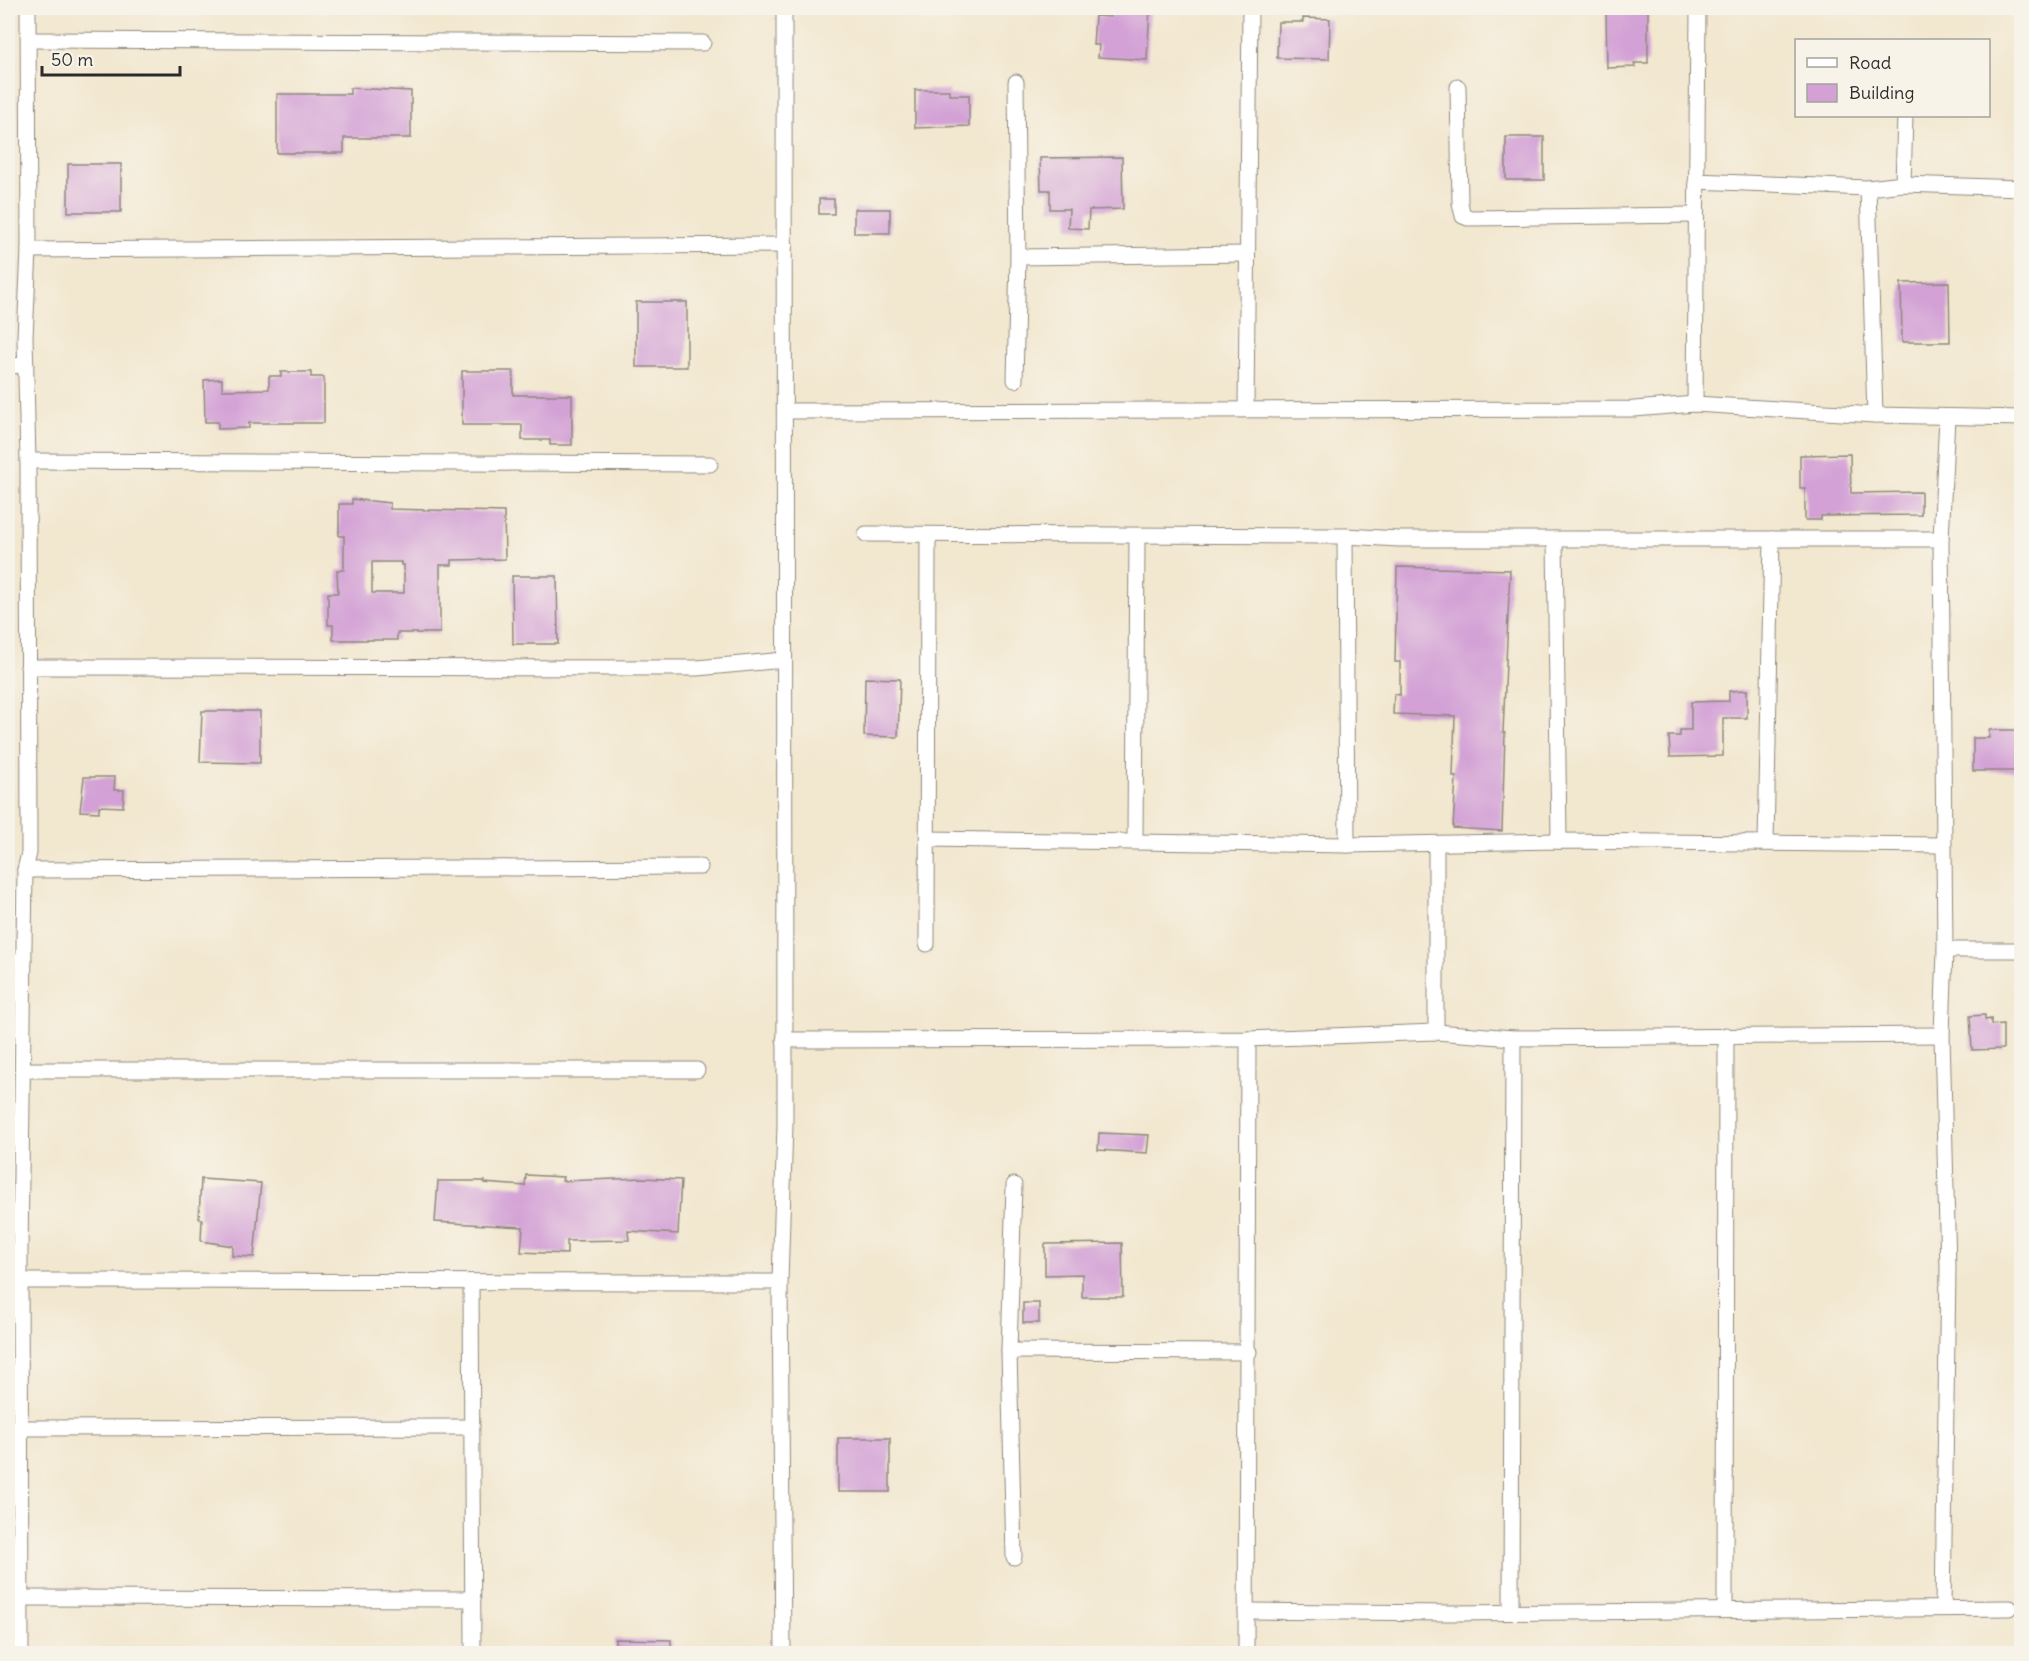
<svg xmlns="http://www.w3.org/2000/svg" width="2029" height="1661" font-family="Delius,sans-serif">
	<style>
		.building { fill: #d3a1d6; fill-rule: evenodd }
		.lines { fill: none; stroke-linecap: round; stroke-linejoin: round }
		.minor-casing { stroke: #8e897d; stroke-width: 17 }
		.minor { stroke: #fff; stroke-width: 15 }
	</style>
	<rect width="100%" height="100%" fill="#f7f3e8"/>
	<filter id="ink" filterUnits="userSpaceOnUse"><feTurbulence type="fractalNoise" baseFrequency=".0167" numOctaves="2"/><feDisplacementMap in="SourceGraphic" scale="12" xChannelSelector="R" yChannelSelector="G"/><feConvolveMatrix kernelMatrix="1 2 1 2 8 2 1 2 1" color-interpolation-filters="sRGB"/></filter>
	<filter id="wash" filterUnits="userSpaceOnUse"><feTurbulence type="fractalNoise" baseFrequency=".008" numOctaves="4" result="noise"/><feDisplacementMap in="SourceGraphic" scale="24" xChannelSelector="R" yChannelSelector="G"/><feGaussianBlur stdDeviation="1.35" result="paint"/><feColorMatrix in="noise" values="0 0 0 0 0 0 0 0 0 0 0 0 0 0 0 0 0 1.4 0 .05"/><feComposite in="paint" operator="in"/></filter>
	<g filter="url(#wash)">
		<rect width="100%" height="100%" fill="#f2e7cf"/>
		<g id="blocks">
			<g class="building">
				<polygon points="1112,8 1150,8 1147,60 1098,57 1099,45 1093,45 1095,16 1111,17"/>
				<polygon points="1606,8 1648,8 1648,63 1634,63 1635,67 1607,68"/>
				<polygon points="1303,18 1330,19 1329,59 1277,58 1278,22 1303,22"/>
				<polygon points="350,88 411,91 411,138 344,138 344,153 277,153 277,94 350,94"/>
				<polygon points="915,90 949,90 949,95 969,95 969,126 915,128"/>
				<rect x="1506" y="137" width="38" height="43"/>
				<polygon points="1122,157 1123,209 1089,210 1088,229 1068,228 1069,209 1050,209 1050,190 1041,190 1040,158"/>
				<rect x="68" y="164" width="53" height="48"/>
				<rect x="819" y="199" width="15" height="15"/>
				<rect x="854" y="209" width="36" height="24"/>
				<polygon points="1949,282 1950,342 1902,342 1901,283"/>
				<rect x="636" y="302" width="51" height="65"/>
				<polygon points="462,371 513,371 513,395 572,395 572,445 550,445 550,440 522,440 522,425 462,425"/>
				<polygon points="281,372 311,372 311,377 324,377 324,423 249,423 249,428 218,429 218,422 205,422 204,380 222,379 222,390 269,389 269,376 281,376"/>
				<polygon points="1850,454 1851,493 1921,492 1921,515 1821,516 1821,520 1805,520 1805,488 1800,488 1800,455"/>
				<path d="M352 499 390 503V509L504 512 505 559 452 560V565H440V633H397V640H333V625H328V593H338L337 570H344V536H339V504H352ZM372 562H401V565H404V593H372Z"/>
				<polygon points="1397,567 1510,570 1503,733 1505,733 1502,831 1453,828 1456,777 1453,777 1455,716 1393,714 1394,694 1400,695 1400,662 1395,662"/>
				<polygon points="512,576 557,576 558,644 513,644"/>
				<polygon points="865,678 900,679 898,737 864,736"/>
				<polygon points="1747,690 1747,718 1723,718 1723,756 1670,757 1669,736 1680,736 1680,730 1691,730 1691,702 1729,701 1729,691"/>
				<polygon points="202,711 260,711 260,763 200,762"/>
				<polygon points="1989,730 2022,730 2022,771 1973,771 1973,738 1989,738"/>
				<polygon points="84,777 115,777 114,790 124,790 123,807 99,806 99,812 80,811"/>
				<polygon points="1985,1015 1985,1020 1991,1019 1991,1025 2003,1024 2003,1049 1972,1050 1970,1016"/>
				<polygon points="1099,1133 1149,1135 1147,1153 1098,1150"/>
				<polygon points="526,1175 563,1177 562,1181 644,1178 681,1180 678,1234 628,1231 629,1240 567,1241 567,1254 521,1252 523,1227 435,1222 438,1181 485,1181 484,1183 525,1186"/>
				<polygon points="201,1179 261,1183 254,1257 232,1256 233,1246 201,1241 202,1219 199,1218"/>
				<polygon points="1122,1243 1123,1297 1082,1297 1082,1274 1045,1275 1045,1244"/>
				<rect x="1023" y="1303" width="16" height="20"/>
				<rect x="838" y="1438" width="52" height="54"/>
				<polygon points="615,1639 671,1640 671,1653 615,1653"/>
			</g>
		</g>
	</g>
	<g filter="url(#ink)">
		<use href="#blocks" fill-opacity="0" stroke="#8e897d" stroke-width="1.5"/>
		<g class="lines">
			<g class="minor-casing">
				<g id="minor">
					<polyline points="29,40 703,43"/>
					<polyline points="1458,87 1460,203 1463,216 1468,218 1695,215"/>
					<polyline points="1696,181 1868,188 1903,184 2022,188"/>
					<polyline points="1903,184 1905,116"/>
					<polyline points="1868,188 1875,415"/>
					<polyline points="29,250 785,245"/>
					<polyline points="1018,257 1247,254"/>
					<polyline points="8,366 26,365"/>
					<polyline points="1015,380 1018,257 1016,82"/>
					<polyline points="1695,404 1698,8"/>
					<polyline points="1246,409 1250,8"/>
					<polyline points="786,411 1634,409 1695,404 1875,415 2022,418"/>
					<polyline points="28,461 710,464"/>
					<polyline points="866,534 1345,536 1399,539 1941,539"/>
					<polyline points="1345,536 1347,845"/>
					<polyline points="1555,539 1559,841"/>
					<polyline points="28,667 697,668 784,660"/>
					<polyline points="928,839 1347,845 1559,841 1943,845"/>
					<polyline points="1135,841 1137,537"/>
					<polyline points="1766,843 1772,539"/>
					<polyline points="1436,845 1436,1032"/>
					<polyline points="25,870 700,867"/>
					<polyline points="927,944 928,535"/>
					<polyline points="1945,950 2022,950"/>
					<polyline points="8,961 24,961"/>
					<polyline points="784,1040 1248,1039 1436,1032 1513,1038 1942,1035"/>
					<polyline points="23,1070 697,1070"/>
					<polyline points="1014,1185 1009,1351 1014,1557"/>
					<polyline points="20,1281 780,1282"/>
					<polyline points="471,1282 473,1654"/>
					<polyline points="1009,1351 1249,1352"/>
					<polyline points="20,1428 472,1427"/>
					<polyline points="21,1598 473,1599"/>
					<polyline points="1943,1607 1948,1268 1942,1035 1945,950 1941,539 1947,417"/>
					<polyline points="1725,1610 1726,1035"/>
					<polyline points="1246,1611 1452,1613 2010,1608"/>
					<polyline points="1511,1612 1513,1038"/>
					<polyline points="21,1654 20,1253 25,870 29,853 28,461 25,337 29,250 28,8"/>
					<polyline points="783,1654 780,1282 785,1125 784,8"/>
					<polyline points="1246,1654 1248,1039"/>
				</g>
			</g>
			<use href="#minor" class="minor"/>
		</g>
	</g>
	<rect width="2029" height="1661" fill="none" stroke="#f7f3e8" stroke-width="30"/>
	<rect x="1795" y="39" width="195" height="78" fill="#f7f3e8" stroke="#a5a39c" stroke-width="1.5"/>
	<rect x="1807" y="58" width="30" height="9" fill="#ffffff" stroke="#a5a39c" stroke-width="1.5"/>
	<text x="1849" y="69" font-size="18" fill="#2b2b2b">Road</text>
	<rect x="1807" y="84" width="30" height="18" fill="#d3a1d6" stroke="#a5a39c" stroke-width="1.5"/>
	<text x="1849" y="99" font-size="18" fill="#2b2b2b">Building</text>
	<path d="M42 66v9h138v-9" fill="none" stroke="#2b2b2b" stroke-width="3"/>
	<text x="51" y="66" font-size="18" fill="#2b2b2b" stroke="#f7f3e8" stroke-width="4.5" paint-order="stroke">50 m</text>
</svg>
